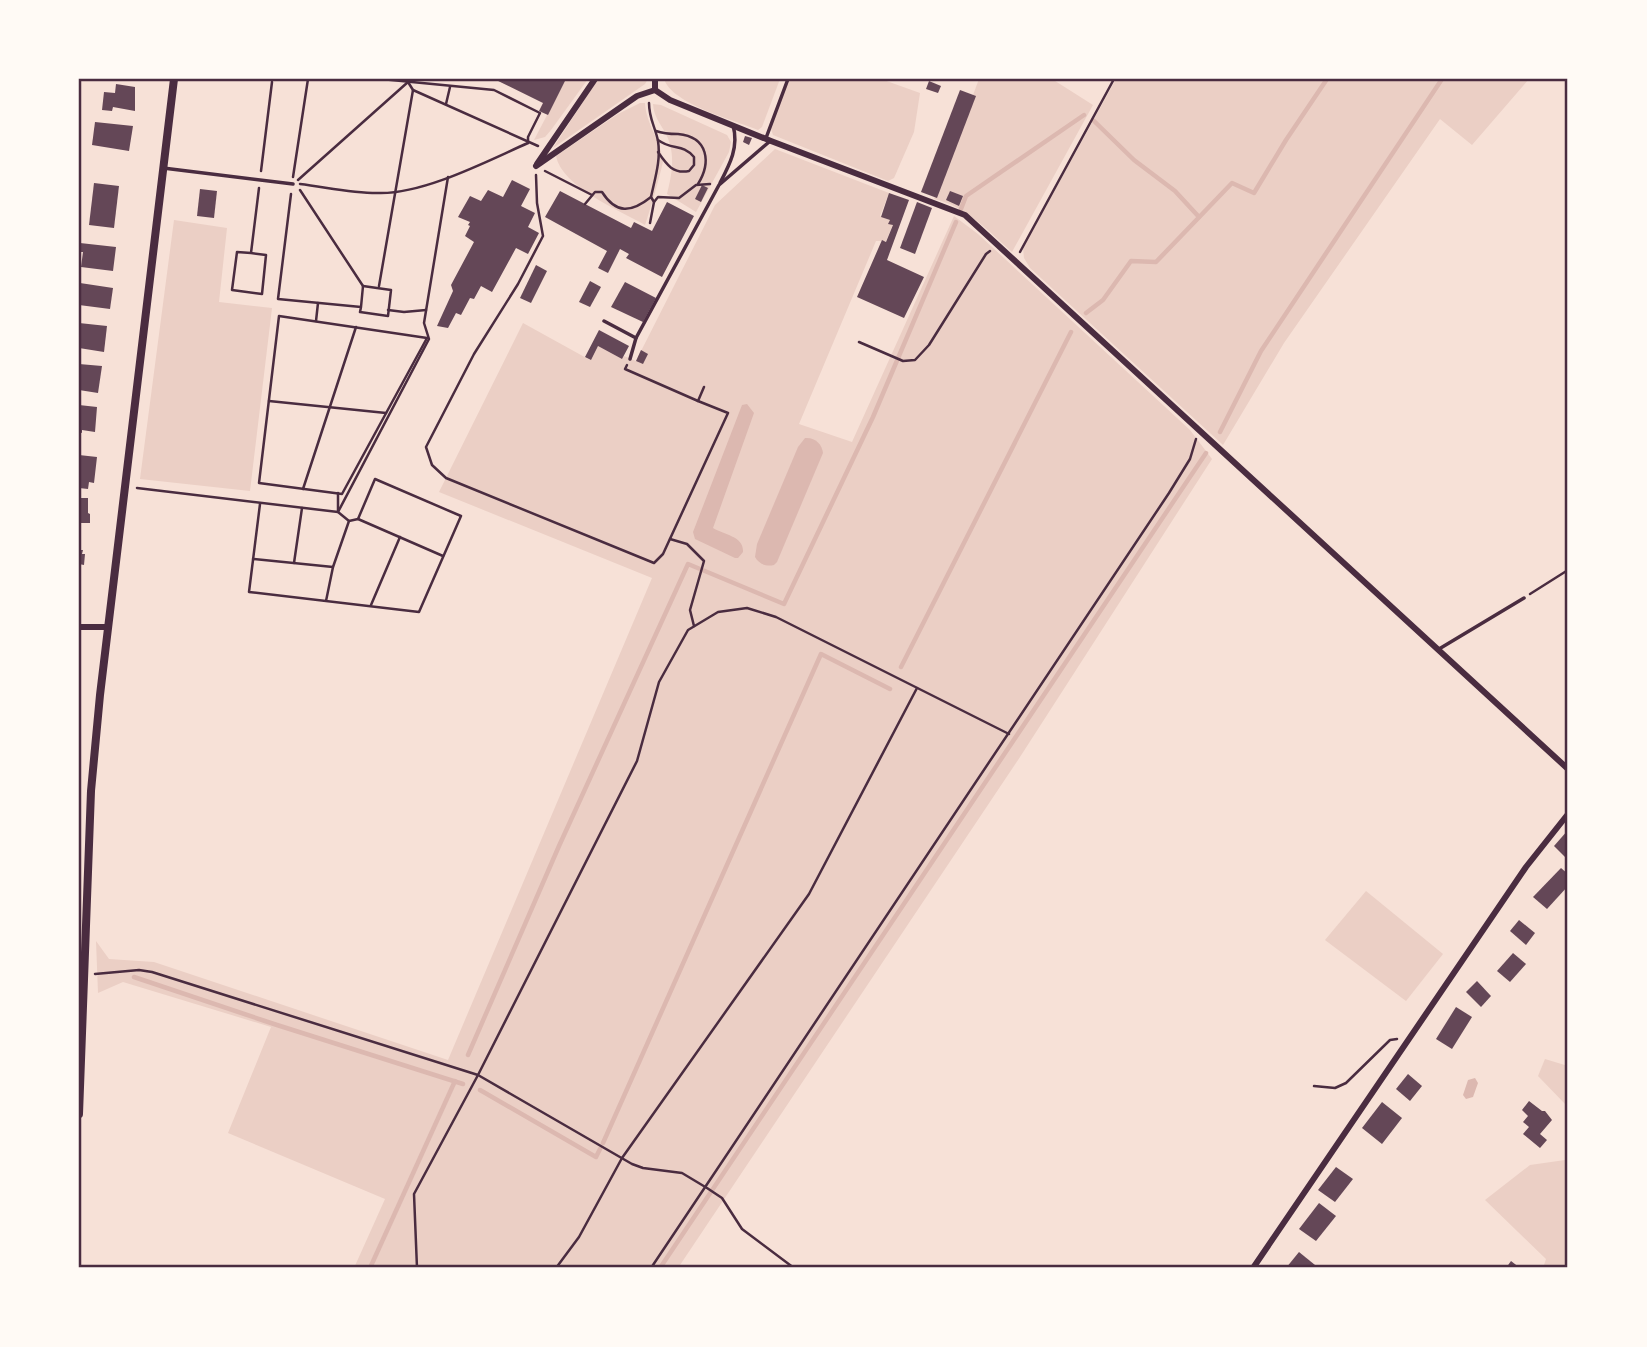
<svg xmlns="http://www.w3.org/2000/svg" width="1647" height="1347" font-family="Manrope,sans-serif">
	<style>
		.green { fill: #ebcfc5 }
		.water { fill: #dcb8b0 }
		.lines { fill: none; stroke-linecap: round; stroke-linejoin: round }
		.stream { stroke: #dcb8b0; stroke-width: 4.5 }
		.building { fill: #644757 }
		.path { stroke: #4a2c40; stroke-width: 2.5 }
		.service { stroke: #4a2c40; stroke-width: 3.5 }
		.minor { stroke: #4a2c40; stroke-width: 6 }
		.tertiary { stroke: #4a2c40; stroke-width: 8 }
		.neatline { fill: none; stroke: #4a2c40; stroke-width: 2.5 }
	</style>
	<rect width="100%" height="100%" fill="#f7e1d7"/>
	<g class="green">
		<polygon points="566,79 588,79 551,130 545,137 534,140"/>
		<polygon points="598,79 648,79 645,84 553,148"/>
		<path d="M664 79H780L762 127 758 130C734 120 672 104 664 79Z"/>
		<polygon points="789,79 881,79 920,93 914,132 894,178 888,181 773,135 770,126"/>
		<path d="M979 79H1052L1093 105 1012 252C987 230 966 206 934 199Z"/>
		<polygon points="1116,79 1529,79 1472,145 1440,119 1284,343 1223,445 1030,268 1024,258 1023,248"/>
		<path d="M640 103H645C646 124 660 139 663 161 663 165 648 218 645 225 619 210 562 187 556 156L618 114Z"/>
		<path d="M653 104 661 105 727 135 731 142 729 152 696 212 667 194C672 175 676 154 666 134 660 123 654 117 653 104Z"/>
		<polygon points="775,149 889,193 880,216 894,222 886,241 876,241 799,424 852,442 954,216 978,234 1190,430 1212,459 1020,757 678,1268 354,1268 385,1199 228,1133 271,1027 123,982 98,993 96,941 109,959 154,962 448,1060 652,578 439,492 523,323 590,360 598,346 622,359 624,356 636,361 715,205"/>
		<polygon points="174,220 227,228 219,302 272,308 250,491 140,479"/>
		<polygon points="1366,891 1443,954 1406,1001 1325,940"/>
		<polygon points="1545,1059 1568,1066 1568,1107 1538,1076"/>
		<polygon points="1568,1155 1568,1268 1543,1268 1546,1259 1485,1200 1530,1165 1565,1160"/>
	</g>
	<g class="water">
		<path d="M747 404 754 413 713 528C724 535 744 536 743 552L738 558H735L695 539 693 532 742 405Z"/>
		<path d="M805 438C815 437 822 444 823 453L777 562 774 565C766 567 759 564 755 557L757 544 798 447Z"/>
		<polygon points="1475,1078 1478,1083 1473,1097 1466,1099 1463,1095 1468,1080"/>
	</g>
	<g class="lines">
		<g class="stream">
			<polyline points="1094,121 1134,160 1175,191 1199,217"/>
			<polyline points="961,209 966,196 1084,115"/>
			<polyline points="1086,313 1103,300 1131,261 1156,262 1232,183 1254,193 1286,140 1327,79"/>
			<polyline points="1220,432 1261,351 1442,79"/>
			<polyline points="901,667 1071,332"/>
			<polyline points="134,977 277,1025 463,1084"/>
			<polyline points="468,1055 559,846 688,564 784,604 873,417 956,222"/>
			<polyline points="480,1090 596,1157 600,1149"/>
			<polyline points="603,1143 821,654 890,689"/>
			<polyline points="370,1268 455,1081"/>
			<polyline points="660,1268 1206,453"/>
		</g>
	</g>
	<g class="building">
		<polygon points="494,79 566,79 548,115 539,111 543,103"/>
		<polygon points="929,81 941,86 938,93 926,89"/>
		<polygon points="116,84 135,87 135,111 113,107 112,111 102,110 104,92 115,93"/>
		<polygon points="960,90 976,96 937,198 921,192"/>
		<polygon points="95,122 133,126 129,151 92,145"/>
		<polygon points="745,136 752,138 749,145 743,142"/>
		<polygon points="512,180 530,189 521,206 535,213 528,227 539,233 528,254 516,248 492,292 481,286 474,299 470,298 461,315 456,313 448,328 437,326 453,291 451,285 474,242 465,236 470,226 468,225 470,222 458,217 470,196 481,201 488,190 503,197"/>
		<polygon points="94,183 119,186 114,228 89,225"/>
		<polygon points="702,185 708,188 701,202 695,199"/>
		<polygon points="200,189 217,191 214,218 197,216"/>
		<polygon points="560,191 631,228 634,222 652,231 667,202 694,216 662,277 626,258 629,254 620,249 608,273 598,268 607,251 545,217"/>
		<polygon points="950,191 963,196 959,206 946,200"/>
		<polygon points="889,193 909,200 887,260 924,277 904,318 857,297 882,240 886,242 893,225 888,224 890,220 881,217"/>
		<polygon points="917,202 932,208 915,254 900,248"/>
		<polygon points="80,243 116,247 113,271 81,267 83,252 79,252"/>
		<polygon points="536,265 547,271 531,303 520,298"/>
		<polygon points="590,281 601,287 590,307 579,302"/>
		<polygon points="625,282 656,298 643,322 611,307"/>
		<polygon points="80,283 113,288 110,309 79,305"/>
		<polygon points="79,323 107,326 104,352 79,348"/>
		<polygon points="599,330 629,346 622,359 598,346 591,360 585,357"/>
		<polygon points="641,350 648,354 643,364 636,361"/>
		<polygon points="79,364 102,366 98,393 79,390"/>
		<polygon points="79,405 97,407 95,432 82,430 82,433 79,432"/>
		<polygon points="79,455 97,457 94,483 89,482 88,489 79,488"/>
		<polygon points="79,498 88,498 88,513 90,514 90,523 79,523"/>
		<polygon points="79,550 83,550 82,554 85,554 84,565 79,564"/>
		<polygon points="1568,830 1568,860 1554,846"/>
		<polygon points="1561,868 1568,874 1568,886 1547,909 1533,897"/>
		<polygon points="1519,920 1535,933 1526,945 1510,931"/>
		<polygon points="1513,953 1526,964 1510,982 1497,971"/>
		<polygon points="1477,981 1491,996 1481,1007 1466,992"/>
		<polygon points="1456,1007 1472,1017 1452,1049 1436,1039"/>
		<polygon points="1408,1074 1422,1086 1410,1101 1396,1089"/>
		<polygon points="1529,1101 1542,1111 1545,1111 1552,1120 1540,1134 1547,1140 1540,1148 1523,1134 1529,1127 1523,1122 1528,1116 1522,1110"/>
		<polygon points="1382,1102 1402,1118 1382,1144 1362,1128"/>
		<polygon points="1336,1167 1353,1179 1335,1202 1318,1190"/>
		<polygon points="1319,1203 1336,1216 1316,1241 1299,1229"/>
		<polygon points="1299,1252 1315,1265 1312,1268 1286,1268"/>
		<polygon points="1511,1261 1520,1268 1506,1268"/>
	</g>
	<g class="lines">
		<g class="path">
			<polyline points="381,79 494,90 540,113 528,137 528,143"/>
			<path d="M649 103C649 119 655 126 658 141 661 160 655 178 651 197L654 202 650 223"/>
			<polyline points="446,104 450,87"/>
			<path d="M656 131C664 134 670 134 678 134 709 137 711 163 698 184"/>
			<path d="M658 140C673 151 682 143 694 157V165L689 171C673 174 667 165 658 152"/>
			<polyline points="261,171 272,82"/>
			<polyline points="545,171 592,195"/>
			<polyline points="536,175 537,203 543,236 518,284 474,354 426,447 432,465 446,478 654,563 663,554 728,413 698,401 704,387"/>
			<polyline points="293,177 308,79"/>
			<polyline points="298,180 408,82 413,90 538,146"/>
			<path d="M300 184C326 187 354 194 381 193 426 193 487 161 528 143"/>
			<polyline points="300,190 363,286"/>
			<polyline points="291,194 278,299 361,307 360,312 388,316 391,290 363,286 361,307"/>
			<polyline points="654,202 658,197 679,198 696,185 710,184"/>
			<path d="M585 204 595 192H602C616 214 631 213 651 197"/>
			<polyline points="1020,252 1114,79"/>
			<polyline points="251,253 237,252 232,290 262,294 266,255 251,253 259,188"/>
			<polyline points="379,286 413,90"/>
			<polyline points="388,310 404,312 426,310"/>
			<polygon points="279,316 427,338 342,494 259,483"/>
			<polyline points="316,321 318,303"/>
			<polyline points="859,342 903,361 915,360 929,345 986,254 990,251"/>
			<polyline points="627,365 625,369 698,401"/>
			<polyline points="269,401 386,413"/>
			<polyline points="137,488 338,512 349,521"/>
			<polyline points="303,489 356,327"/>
			<polyline points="260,504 249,592 419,612 461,516 375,479 358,519 349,521 333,567 326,601"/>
			<polyline points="338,511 338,493"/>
			<polyline points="338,512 429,339 424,323 448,177"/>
			<polyline points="358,519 443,556"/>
			<polyline points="670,539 687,544 704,561 690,610 694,626"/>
			<polyline points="253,559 333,567"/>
			<polyline points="294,563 302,508"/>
			<polyline points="1530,594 1568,570"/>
			<polyline points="371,605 400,537"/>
			<polyline points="95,974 139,970 152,972 478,1075 632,1164 643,1168 682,1173 707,1188 722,1198 742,1229 794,1268"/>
			<polyline points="1314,1086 1335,1088 1346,1083 1390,1040 1397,1039"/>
			<polyline points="417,1268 414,1194 478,1075 637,761 659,682 688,630 718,612 747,608 776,617 1009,734"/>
			<polyline points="556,1268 579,1237 622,1158 809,894 917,688"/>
			<polyline points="651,1268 1169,493 1190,459 1196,439"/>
		</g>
		<g class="service">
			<polyline points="766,138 788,79"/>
			<polyline points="163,168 293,184"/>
			<path d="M720 183C730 164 739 147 733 125"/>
			<polyline points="604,321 636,338 719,185 769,142"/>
			<polyline points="630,359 636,338"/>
			<polyline points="1439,649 1524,598"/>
		</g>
		<g class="minor">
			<polyline points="655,90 670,100 771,141 965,215 1568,769"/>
			<polyline points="655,90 655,79"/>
			<polyline points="537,164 595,79"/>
			<polyline points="536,166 637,96 655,90"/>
			<polyline points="79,627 108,627"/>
			<polyline points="1253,1268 1526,867 1568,814"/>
		</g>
		<polyline class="tertiary" points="79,1114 91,791 100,695 174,79"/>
	</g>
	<rect width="1647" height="1347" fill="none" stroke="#fffaf5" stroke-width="161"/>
	<rect x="80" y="80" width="1486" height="1186" class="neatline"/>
</svg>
